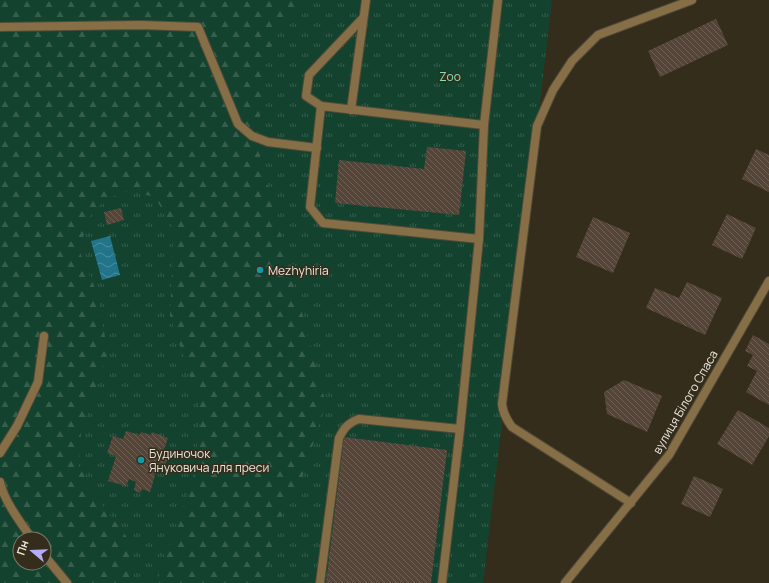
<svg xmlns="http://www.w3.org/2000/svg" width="769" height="583" font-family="Manrope,sans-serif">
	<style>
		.grass { fill: url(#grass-tufts); fill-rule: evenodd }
		.forest { fill: url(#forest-firs); fill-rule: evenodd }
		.water { fill: url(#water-waves) }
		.building { fill: url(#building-back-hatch) }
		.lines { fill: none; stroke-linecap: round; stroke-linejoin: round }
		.service-casing { stroke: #524a3a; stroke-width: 10 }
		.minor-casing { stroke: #524a3a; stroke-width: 10 }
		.service { stroke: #866f46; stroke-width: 8 }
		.minor { stroke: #866f46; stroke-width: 8 }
		.culture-dot { fill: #0f9aa8; stroke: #352d1c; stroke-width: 1.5 }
		.labels { text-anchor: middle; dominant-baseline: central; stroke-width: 3; stroke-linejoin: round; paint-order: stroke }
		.park-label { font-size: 12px; fill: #81e2b6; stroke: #352d1c }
		.poi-label { font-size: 12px; fill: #eae5da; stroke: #352d1c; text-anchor: start }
		.street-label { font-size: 12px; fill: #eae5da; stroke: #352d1c }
	</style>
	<defs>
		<pattern id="grass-tufts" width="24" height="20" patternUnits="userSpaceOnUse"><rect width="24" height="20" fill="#13432f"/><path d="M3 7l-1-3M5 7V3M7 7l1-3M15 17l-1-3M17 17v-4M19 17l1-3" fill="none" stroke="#365e4d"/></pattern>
		<pattern id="forest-firs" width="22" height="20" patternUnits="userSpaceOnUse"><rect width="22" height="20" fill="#13432f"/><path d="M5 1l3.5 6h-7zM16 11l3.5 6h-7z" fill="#365e4d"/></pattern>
		<pattern id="water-waves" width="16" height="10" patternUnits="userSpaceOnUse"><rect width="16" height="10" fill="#217489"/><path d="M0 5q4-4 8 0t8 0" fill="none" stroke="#4c8e9e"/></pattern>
		<pattern id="building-back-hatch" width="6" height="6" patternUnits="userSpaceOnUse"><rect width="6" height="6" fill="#554538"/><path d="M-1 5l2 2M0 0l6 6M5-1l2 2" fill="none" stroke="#6e6054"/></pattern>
	</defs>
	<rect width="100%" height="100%" fill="#352d1c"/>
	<path class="grass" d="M0 0H552L483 583H0ZM20 539H44V563H20Z"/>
	<path class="forest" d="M0 0H314L277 31 264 61 257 146 326 404 298 491 284 507 264 583H159L158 578 193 480 201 412 170 315 174 230 155 197 129 191 106 199 90 216 79 250 97 293 108 353 81 432 79 466 94 494 126 536 132 558 130 583H0ZM20 539H44V563H20Z"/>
	<polygon class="water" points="110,236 120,275 102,280 91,241"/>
	<g class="building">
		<polygon points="716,19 728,45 660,77 648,51"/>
		<polygon points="427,147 466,151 459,215 335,203 339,160 424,169"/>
		<polygon points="756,149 769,155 769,192 742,179"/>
		<polygon points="121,208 124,220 107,225 104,212"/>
		<polygon points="727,214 756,228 742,259 712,245"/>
		<polygon points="593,217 630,233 613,273 576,257"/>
		<polygon points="687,282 722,298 705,335 646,308 655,288 679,298"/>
		<polygon points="753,335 769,344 769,405 746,392 757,371 747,366 753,355 745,351"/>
		<polygon points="624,380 662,396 647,432 607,414 604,392"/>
		<polygon points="738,410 769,428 769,436 752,465 717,444"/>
		<polygon points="126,431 140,435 141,432 151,435 152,432 168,438 163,452 169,454 165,467 158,465 150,492 142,489 140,493 134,490 136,482 129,479 126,486 108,481 116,456 107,453 113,436 123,439"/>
		<polygon points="344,437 447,450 431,583 326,583"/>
		<polygon points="694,476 723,489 710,517 681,504"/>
	</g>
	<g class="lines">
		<g class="service-casing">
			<g id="service">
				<polyline points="0,27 140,25 198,27 238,124 252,136 268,142 317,148"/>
				<polyline points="321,106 306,96 309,75 363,18"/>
				<polyline points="351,110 366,0"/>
				<polyline points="479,239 323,223 310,207 321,106 484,125"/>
				<polyline points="0,453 17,426 38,382 44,336"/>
				<path d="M0 482C4 501 21 523 32 539"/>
				<polyline points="44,555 67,583"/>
				<path d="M320 583 339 438C344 428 348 423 359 419L460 429"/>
				<polyline points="442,583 460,429 479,239 484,125 498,0"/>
			</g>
		</g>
		<g class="minor-casing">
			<g id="minor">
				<path d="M631 503 512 427C506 419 503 413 502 404L537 126 553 90 572 61 598 35 692 0"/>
				<polyline points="565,583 669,455 769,281"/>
			</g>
		</g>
		<use href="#service" class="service"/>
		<use href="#minor" class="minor"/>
	</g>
	<g class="culture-dot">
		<circle cx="260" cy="270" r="4"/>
		<circle cx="141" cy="460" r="4"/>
	</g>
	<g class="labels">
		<g class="park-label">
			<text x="450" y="76">Zoo</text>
		</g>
		<g class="poi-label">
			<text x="268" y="270">Mezhyhiria</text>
			<text x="149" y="453">Будиночок<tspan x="149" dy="14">Януковича для преси</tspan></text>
		</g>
		<g class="street-label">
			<text transform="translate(685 402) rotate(-60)">вулиця Білого Спаса</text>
		</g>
	</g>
	<g transform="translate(32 551) rotate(289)"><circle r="19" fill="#352d1c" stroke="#7d7768"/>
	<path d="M0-3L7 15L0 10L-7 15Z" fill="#b4acf9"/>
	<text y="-6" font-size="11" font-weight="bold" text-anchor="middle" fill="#eae5da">Пн</text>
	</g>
</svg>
